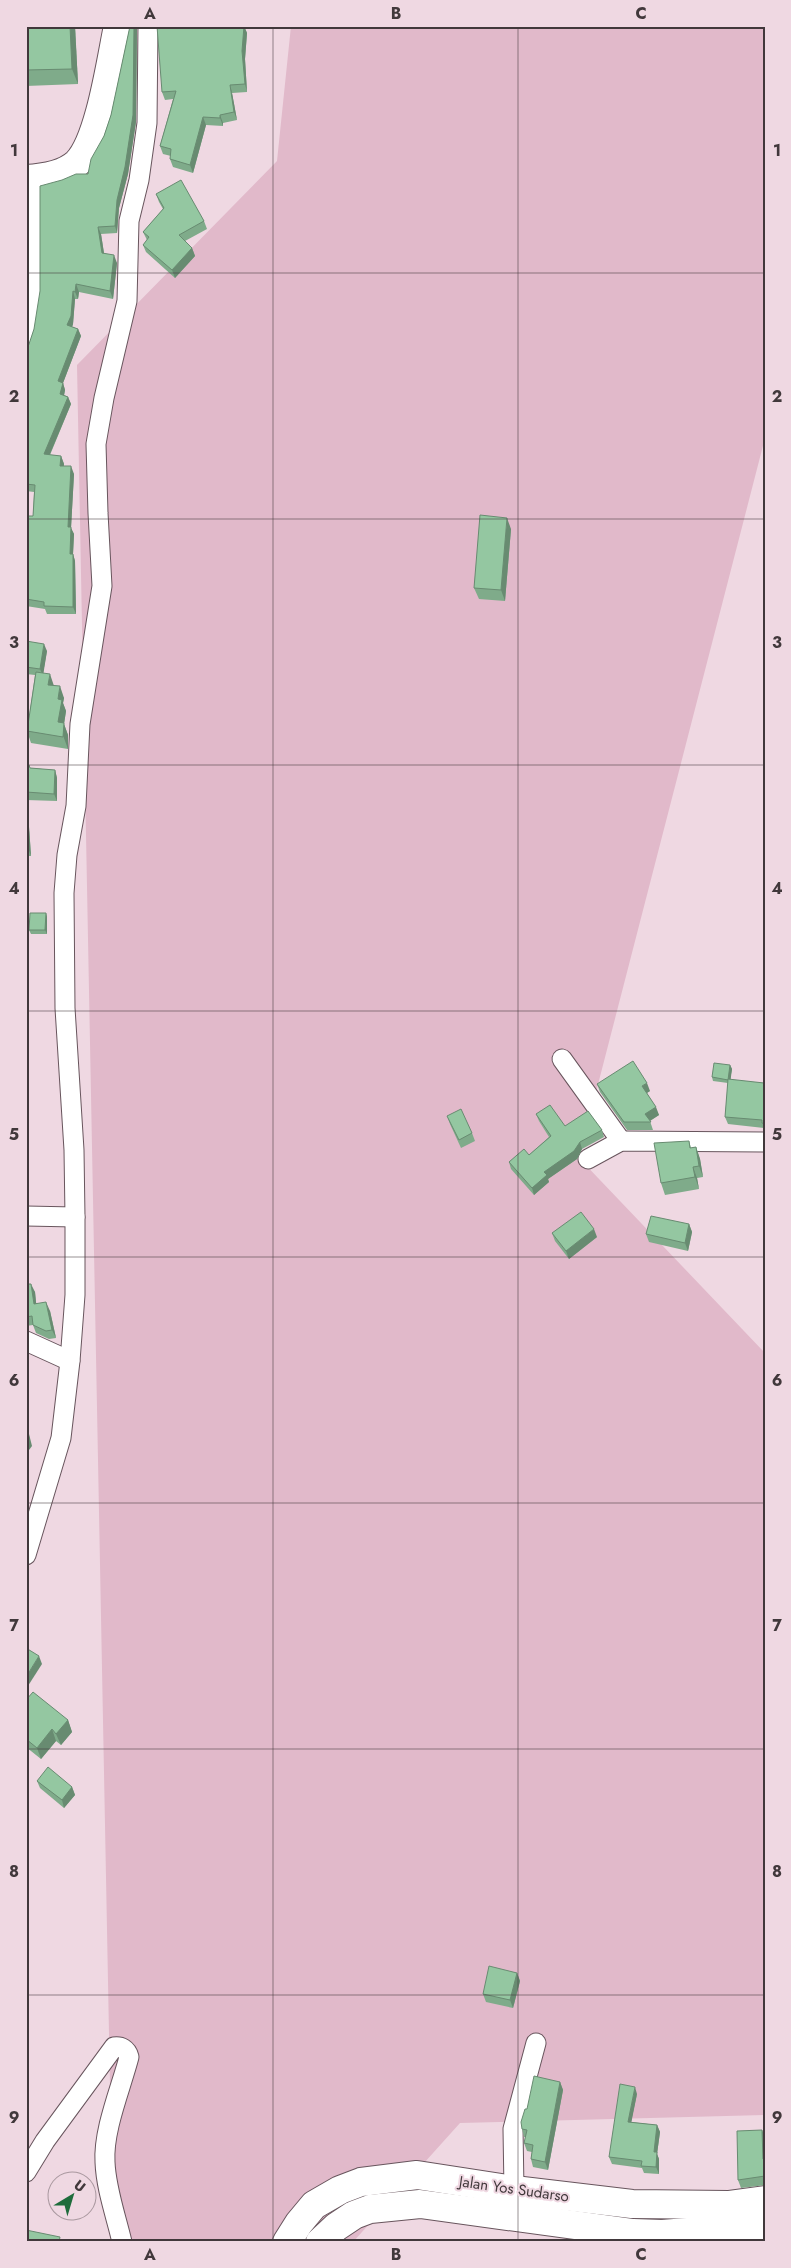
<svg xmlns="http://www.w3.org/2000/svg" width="791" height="2268" font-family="Jost,sans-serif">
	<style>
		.green { fill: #e1b9ca }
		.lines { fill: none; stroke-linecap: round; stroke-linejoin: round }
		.minor-casing { stroke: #68555d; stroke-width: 21 }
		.highway-casing { stroke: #68555d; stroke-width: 30 }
		.minor { stroke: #fff; stroke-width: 19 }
		.highway { stroke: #fff; stroke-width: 28 }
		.wall { fill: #7fab8a }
		.shaded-wall { fill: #688b71 }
		.building { fill: #94c7a1; stroke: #688b71 }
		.grid { fill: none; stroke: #41383b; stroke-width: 1; stroke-opacity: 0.55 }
		.labels { text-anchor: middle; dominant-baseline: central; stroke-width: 4; stroke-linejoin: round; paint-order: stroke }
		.street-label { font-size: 15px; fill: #41383b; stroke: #efd8e2 }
		.neatline { fill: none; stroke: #41383b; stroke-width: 2 }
		.grid-label { font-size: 16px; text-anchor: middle; font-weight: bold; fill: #41383b }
	</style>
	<rect width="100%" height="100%" fill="#efd8e2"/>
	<polygon class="green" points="291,26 765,26 765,438 579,1158 765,1353 765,2115 460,2123 353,2242 113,2242 77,365 277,161"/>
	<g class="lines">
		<g class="minor-casing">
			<g id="minor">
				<polyline points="26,335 32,297 31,178"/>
				<polyline points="562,1059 621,1141"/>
				<polyline points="588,1159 621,1141 765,1142"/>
				<polyline points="26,1216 75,1217"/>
				<polyline points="26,1341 70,1361"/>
				<polyline points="26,1555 61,1438 70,1361 75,1295 75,1217 74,1150 65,1008 64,893 67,855 76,806 80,724 102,586 98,513 96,444 104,398 127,301 129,221 139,180 147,123 148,26"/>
				<path d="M26 2172 45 2141 114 2047C121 2046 127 2049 129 2057 121 2088 103 2130 105 2162 106 2189 116 2216 122 2242"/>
				<polyline points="514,2190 513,2129 536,2043"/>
			</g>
		</g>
		<g class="highway-casing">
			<g id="highway">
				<path d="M26 179C43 178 64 175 77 163 100 140 111 59 118 26"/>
				<polyline points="287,2242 299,2223 314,2205 340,2190 361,2182 417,2175 514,2190 632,2204 728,2205 765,2200"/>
				<polyline points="320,2242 336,2227 354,2215 370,2209 420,2204 633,2233 662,2234 765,2226"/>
			</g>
		</g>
		<use href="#minor" class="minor"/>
		<use href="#highway" class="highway"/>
	</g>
	<g class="wall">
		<polygon points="26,26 75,26 78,84 26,86"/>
		<polygon points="130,26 136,26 137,29 136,122 128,174 119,208 117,233 101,234 104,253 117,263 113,299 79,292 78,299 75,299 73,324 72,327 78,329 81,336 63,383 65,390 64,395 68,397 71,404 50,455 61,456 64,464 64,466 74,474 71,528 74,534 73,554 75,561 76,614 47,614 45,609 26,606 26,516 33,516 34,492 26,491 26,353 88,174 104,136 111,115"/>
		<polygon points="244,26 247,33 245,59 247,92 232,93 237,120 223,123 223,126 206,125 193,173 173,167 170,159 171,156 163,154 160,146 173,99 165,100 162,92"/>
		<polygon points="156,194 204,221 207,229 185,241 192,248 195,256 175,278 146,252 143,245 147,240 143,232 163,209 159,202"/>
		<polygon points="511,529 505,601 479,599 474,588"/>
		<polygon points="26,641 47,651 43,673 64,698 63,703 66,711 64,724 68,735 68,749 31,743 27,731 35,675 26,674"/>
		<polygon points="26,754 28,765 30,768 55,770 57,778 57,801 26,800"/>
		<polygon points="26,819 29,827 31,856 26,856"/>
		<polygon points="46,913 47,917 47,934 31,934 29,930"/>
		<polygon points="730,1065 732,1069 730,1080 764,1083 765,1078 765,1130 764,1128 728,1124 725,1117 728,1083 713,1081 712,1077"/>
		<polygon points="597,1084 650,1091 647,1093 659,1115 650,1121 653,1130 627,1130 600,1092"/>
		<polygon points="536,1114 565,1126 602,1130 604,1137 582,1149 577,1159 548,1179 549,1182 534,1195 511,1169 509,1162 529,1155 549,1137 539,1121"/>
		<polygon points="447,1116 472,1133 475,1141 461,1148 450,1124"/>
		<polygon points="689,1141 691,1148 696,1147 700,1159 703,1177 697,1178 699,1189 665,1195 661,1183"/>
		<polygon points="689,1224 692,1232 688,1251 649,1242 646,1234"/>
		<polygon points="552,1233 597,1237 569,1259 555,1241"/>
		<polygon points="26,1284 35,1292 36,1303 50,1311 56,1338 49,1339 36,1333 33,1325 26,1326"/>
		<polygon points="26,1700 68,1720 72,1732 61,1745 56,1741 41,1759 26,1747"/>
		<polygon points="37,1781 72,1787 75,1795 64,1808 40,1788"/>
		<polygon points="517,1973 520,1981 513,2008 486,2002 483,1994"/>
		<polygon points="560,2082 563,2090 548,2170 533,2167 531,2159 532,2152 527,2151 524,2143 526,2137 524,2137 522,2129 527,2109"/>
		<polygon points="637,2094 631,2122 657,2125 660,2132 657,2154 659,2159 659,2174 644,2173 642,2168 612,2164 609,2157"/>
		<polygon points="762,2130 765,2138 765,2185 741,2188 738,2180"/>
	</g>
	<g class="shaded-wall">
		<polygon points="70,26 75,26 78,84 72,69"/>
		<polygon points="134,26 136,26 137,29 136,122 128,174 119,208 117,233 115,226 117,200"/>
		<polygon points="244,26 247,33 245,59 247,92 245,84 242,51"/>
		<polygon points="230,85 232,93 237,120 234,112"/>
		<polygon points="220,115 223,123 223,126 220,118"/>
		<polygon points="203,117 206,125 193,173 190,165"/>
		<polygon points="98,227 101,234 105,260 102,253"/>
		<polygon points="192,248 195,256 175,278 172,270"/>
		<polygon points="114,255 117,263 113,299 110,291"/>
		<polygon points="76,284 79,292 78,299 75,292"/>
		<polygon points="73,291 75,299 73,324 70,333 67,325"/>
		<polygon points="78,329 81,336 63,383 65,390 63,401 60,394 58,381"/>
		<polygon points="68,397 71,404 47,461 44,454"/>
		<polygon points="61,456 64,464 62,474 60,466"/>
		<polygon points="71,466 74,474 71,528 74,534 73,554 75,561 76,614 73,607 68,527"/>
		<polygon points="507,518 511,529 505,601 501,590"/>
		<polygon points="44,644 47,651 43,676 40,669"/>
		<polygon points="50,674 54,686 48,685"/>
		<polygon points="60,686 64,698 63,703 66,711 64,724 68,735 68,749 58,722 58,699"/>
		<polygon points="55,770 57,778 57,801 54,794"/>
		<polygon points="26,819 29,827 31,856 28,848"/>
		<polygon points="46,913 47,917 47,934 45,930"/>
		<polygon points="730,1065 732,1069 730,1084 728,1080"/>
		<polygon points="26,1069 29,1076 28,1093 26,1087"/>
		<polygon points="647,1083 650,1091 645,1094 642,1086"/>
		<polygon points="656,1107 659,1115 648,1122 645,1114"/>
		<polygon points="580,1142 582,1149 577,1159 548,1179 549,1182 534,1195 532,1188 544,1172"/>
		<polygon points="696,1147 700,1159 703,1177 699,1166"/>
		<polygon points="693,1167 697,1178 699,1189 695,1177"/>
		<polygon points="689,1224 692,1232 688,1251 685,1243"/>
		<polygon points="594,1229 597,1237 569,1259 566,1251"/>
		<polygon points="31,1284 35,1292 37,1312 34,1304"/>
		<polygon points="46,1302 50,1311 56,1338 52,1330"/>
		<polygon points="26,1422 32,1446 26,1454"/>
		<polygon points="39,1656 42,1664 26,1689 26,1677"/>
		<polygon points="68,1720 72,1732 61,1745 56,1734"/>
		<polygon points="52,1729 56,1741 41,1759 37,1748"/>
		<polygon points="72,1787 75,1795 64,1808 62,1800"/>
		<polygon points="517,1973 520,1981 513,2008 510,2000"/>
		<polygon points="560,2082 563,2090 548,2170 545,2162"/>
		<polygon points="635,2087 637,2094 630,2129 628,2122"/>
		<polygon points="657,2125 660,2132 657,2154 659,2159 659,2174 656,2167 654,2152"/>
		<polygon points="762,2130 765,2138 765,2165 763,2159"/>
	</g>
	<g class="building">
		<polygon points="26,26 70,26 72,69 26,70"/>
		<polygon points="130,26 134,26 133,115 125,167 117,200 115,226 98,227 102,253 114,255 110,291 76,284 75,292 73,291 71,316 67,325 78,329 58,381 63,383 60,394 68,397 44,454 61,456 60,466 71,466 68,527 71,527 70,554 73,554 73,607 44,606 44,602 26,599 26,516 33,516 35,485 26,484 26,353 34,329 40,291 40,186 62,180 76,174 88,174 91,159 104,136 111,115"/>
		<polygon points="157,26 244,26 242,51 245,84 230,85 234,112 220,115 220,118 203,117 190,165 170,159 171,149 160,146 176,91 162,92"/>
		<polygon points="181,180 204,221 179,235 192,248 172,270 143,245 149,237 143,232 164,208 156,194"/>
		<polygon points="480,515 507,518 501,590 474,588"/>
		<polygon points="26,641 44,644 40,669 26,667"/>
		<polygon points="36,672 50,674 48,685 60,686 58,699 62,700 58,722 64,723 63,737 27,731"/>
		<polygon points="26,765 29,765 30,768 55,770 54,794 26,792"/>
		<polygon points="26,819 28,848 26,848"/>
		<polygon points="30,913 46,913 45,930 29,930"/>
		<polygon points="633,1061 647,1083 642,1086 656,1107 645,1114 651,1122 624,1122 597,1084"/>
		<polygon points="714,1063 730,1065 728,1080 712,1077"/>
		<polygon points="764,1078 765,1078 765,1124 762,1123 762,1120 725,1117 728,1079 764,1083"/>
		<polygon points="550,1105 565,1126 588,1111 602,1130 580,1142 574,1151 544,1172 547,1175 532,1188 509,1162 524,1149 529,1155 551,1136 536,1114"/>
		<polygon points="461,1109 472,1133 459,1140 447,1116"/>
		<polygon points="689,1141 690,1148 696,1147 699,1166 693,1167 695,1177 661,1183 654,1143"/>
		<polygon points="581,1212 594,1229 566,1251 552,1233"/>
		<polygon points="651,1216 689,1224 685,1243 646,1234"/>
		<polygon points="26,1284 31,1284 34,1304 46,1302 52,1330 46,1331 33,1325 32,1316 26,1317"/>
		<polygon points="26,1426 29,1438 26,1441"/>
		<polygon points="26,1648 39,1656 26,1677"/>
		<polygon points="33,1692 68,1720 56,1734 52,1729 37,1748 26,1739 26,1700"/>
		<polygon points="48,1767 72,1787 62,1800 37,1781"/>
		<polygon points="489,1966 517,1973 510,2000 483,1994"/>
		<polygon points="534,2076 560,2082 545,2162 531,2159 533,2145 524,2143 527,2130 522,2129 521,2122 525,2109 527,2109"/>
		<polygon points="620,2084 635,2087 628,2122 657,2125 654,2152 657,2152 656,2167 641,2166 642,2161 609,2157"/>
		<polygon points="762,2130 763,2159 765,2158 765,2176 738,2180 737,2131"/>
		<polygon points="26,2230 60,2237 59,2242 26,2242"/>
	</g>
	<path class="grid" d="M273 26V2242M518 26V2242M26 273H765M26 519H765M26 765H765M26 1011H765M26 1257H765M26 1503H765M26 1749H765M26 1995H765"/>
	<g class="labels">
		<g class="street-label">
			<text transform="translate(514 2189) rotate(8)">Jalan Yos Sudarso</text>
		</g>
	</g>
	<rect width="791" height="2268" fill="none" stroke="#efd8e2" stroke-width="55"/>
	<g transform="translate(72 2196) rotate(38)"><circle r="24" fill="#efd8e2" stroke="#a9989f"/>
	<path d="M0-4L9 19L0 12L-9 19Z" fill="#1e6c3b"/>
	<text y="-8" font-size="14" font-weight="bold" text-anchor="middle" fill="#41383b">U</text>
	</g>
	<rect x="28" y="28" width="736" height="2212" class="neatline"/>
	<g class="grid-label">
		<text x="150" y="19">A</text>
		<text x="396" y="19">B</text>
		<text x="641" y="19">C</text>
		<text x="14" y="156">1</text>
		<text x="777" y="156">1</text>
		<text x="14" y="402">2</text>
		<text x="777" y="402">2</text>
		<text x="14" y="648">3</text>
		<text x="777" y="648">3</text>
		<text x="14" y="894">4</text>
		<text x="777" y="894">4</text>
		<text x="14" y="1140">5</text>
		<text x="777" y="1140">5</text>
		<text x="14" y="1386">6</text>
		<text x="777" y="1386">6</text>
		<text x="14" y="1631">7</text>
		<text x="777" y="1631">7</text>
		<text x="14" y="1877">8</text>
		<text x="777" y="1877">8</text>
		<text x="14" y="2123">9</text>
		<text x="777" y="2123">9</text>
		<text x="150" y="2260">A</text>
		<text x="396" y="2260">B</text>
		<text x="641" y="2260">C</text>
	</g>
</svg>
